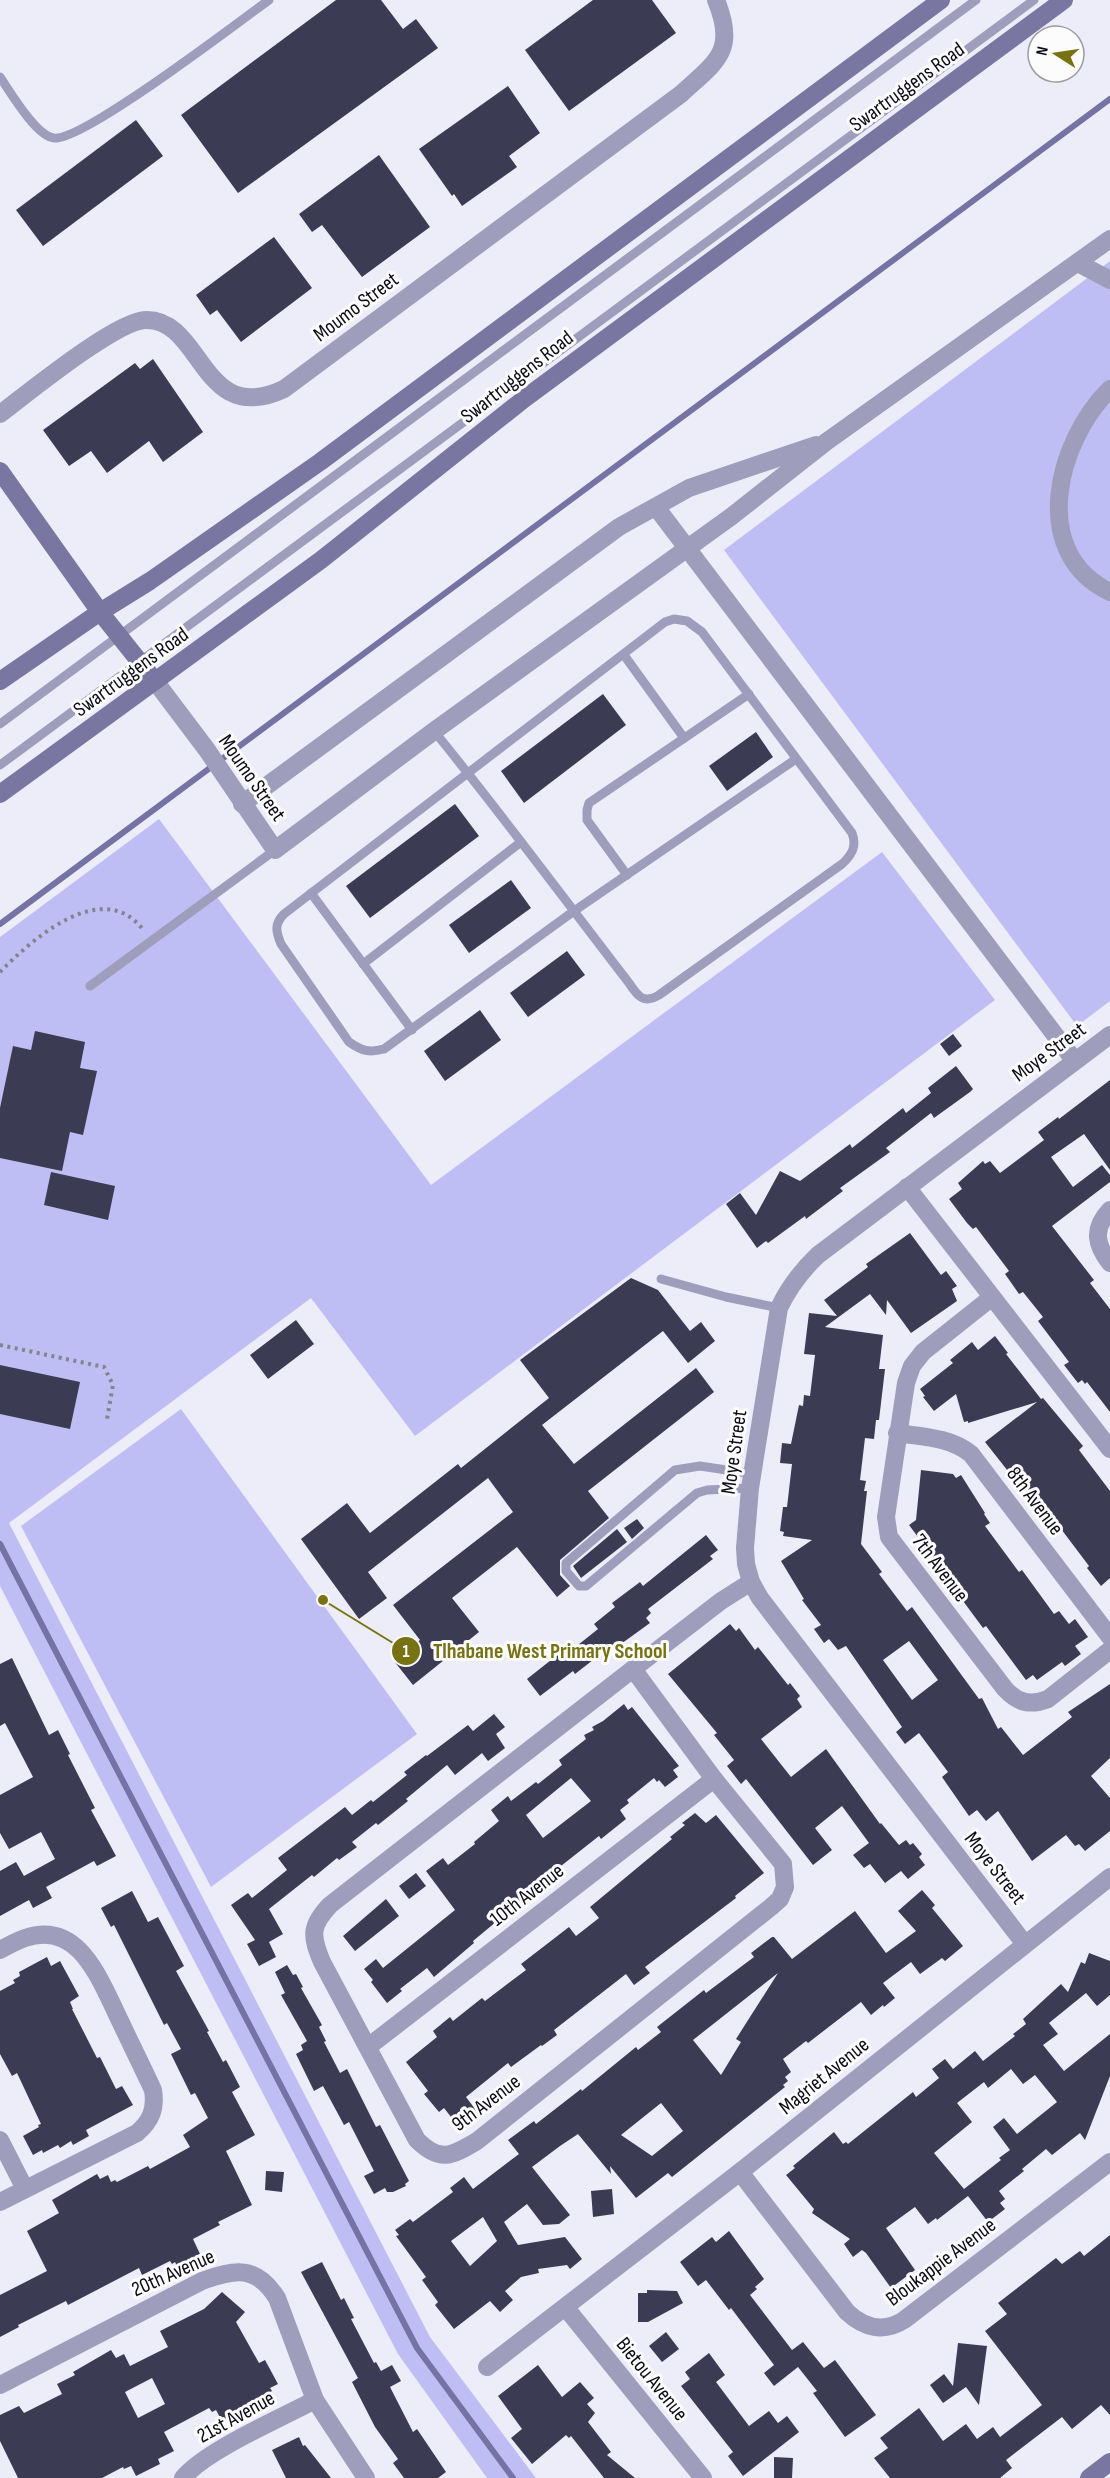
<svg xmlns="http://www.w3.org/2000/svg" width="1110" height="2478" font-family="'Sofia Sans Condensed',sans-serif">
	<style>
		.green { fill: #bfbef4 }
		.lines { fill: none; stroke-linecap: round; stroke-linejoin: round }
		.stream { stroke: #7572a4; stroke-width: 6 }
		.building { fill: #3c3b54; fill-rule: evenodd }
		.path { stroke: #84838f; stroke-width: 4; stroke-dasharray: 3 4.5; stroke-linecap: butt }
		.lane { stroke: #9e9ebc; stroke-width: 9 }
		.street { stroke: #9e9ebc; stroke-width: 18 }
		.secondary { stroke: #7977a2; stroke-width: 18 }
		.labels { text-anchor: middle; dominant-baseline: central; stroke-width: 6; stroke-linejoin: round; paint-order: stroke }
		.street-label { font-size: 21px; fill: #0b0a15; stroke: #fcfcfc }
		.leader { fill: none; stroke: #777214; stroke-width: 2 }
		.callout-dot { fill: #777214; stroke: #fcfcfc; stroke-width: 2 }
		.mark-label { font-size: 18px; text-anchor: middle; font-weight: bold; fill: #fff }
		.callout-label { font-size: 22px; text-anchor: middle; font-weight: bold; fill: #777214; stroke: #fcfcfc; stroke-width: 6; stroke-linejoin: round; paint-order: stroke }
	</style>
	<rect width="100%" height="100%" fill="#ededfa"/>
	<g class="green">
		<polygon points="1110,261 1110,1001 1077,1026 724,550"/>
		<polygon points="159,819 431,1185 882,852 995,1000 415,1436 311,1298 9,1523 430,2337 536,2478 487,2478 398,2354 0,1586 0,937"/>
		<polygon points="181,1409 417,1734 211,1887 21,1526"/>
	</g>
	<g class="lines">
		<g class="stream">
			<polyline points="0,924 1110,99"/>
			<polyline points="0,1544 417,2348 513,2478"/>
		</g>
	</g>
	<g class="building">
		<polygon points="336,0 381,0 403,29 416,19 438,48 238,193 181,115"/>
		<polygon points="593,0 652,0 676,33 569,111 525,50"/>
		<polygon points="508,86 540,133 509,156 517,167 462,206 454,194 452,196 419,149"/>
		<polygon points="136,120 163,156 43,246 16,210"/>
		<polygon points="379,155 430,227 362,277 322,225 312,232 299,214"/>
		<polygon points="274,237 312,288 241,342 217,310 210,315 196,295"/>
		<polygon points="153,359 203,432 163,462 149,441 107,473 91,451 69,466 43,430 135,363 140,369"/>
		<polygon points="603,694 626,725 524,803 501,771"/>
		<polygon points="756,732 773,757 727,791 709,766"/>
		<polygon points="455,804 479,836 370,918 346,886"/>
		<polygon points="511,880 531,908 469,953 449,925"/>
		<polygon points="567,951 585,975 528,1017 510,993"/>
		<polygon points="480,1010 501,1040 445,1081 424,1051"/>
		<polygon points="35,1031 85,1042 80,1068 97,1071 83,1135 70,1132 62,1171 0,1158 0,1108 13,1046 31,1050"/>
		<polygon points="953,1034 962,1046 949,1056 940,1044"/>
		<polygon points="956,1066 973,1089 970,1092 934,1118 931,1113 886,1148 890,1152 840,1188 843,1191 806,1219 805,1216 768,1243 766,1241 757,1248 726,1204 740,1193 756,1215 780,1171 800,1181 850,1144 852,1148 903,1108 906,1113 931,1093 928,1088"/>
		<polygon points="1110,1080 1110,1170 1084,1134 1051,1157 1073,1187 1102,1165 1110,1175 1110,1182 1052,1226 1094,1280 1090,1283 1110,1309 1110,1412 1087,1382 1085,1384 1082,1380 1078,1383 1064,1365 1069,1362 1038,1321 1043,1317 1023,1292 1019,1294 1005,1274 1009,1271 976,1227 973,1229 967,1223 949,1199 962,1189 958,1183 983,1161 985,1164 990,1161 1000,1173 1044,1140 1038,1132 1058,1117 1059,1119"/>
		<polygon points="51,1172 115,1186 108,1220 44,1205"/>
		<path d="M910 1233 941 1275 946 1271 957 1286 952 1289 957 1301 911 1333 887 1300 886 1315 870 1294 825 1327 883 1335 879 1369H885L879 1420H876L874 1439 865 1438 860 1480 866 1481 864 1491H867L861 1544 882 1572 879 1574 907 1611 912 1607 979 1699 982 1698 998 1729 1001 1727 1023 1755 1072 1717 1068 1712 1110 1684V1758L1091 1776 1110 1798V1831L1085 1851 1079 1844 1075 1846 1066 1835 1032 1861 998 1811 986 1821 977 1810 969 1816 942 1777 948 1772 919 1733 905 1744 896 1732 902 1727 846 1646 838 1650 829 1639 824 1643 814 1629 821 1625 802 1600 804 1599 781 1561 812 1540 783 1536 784 1532 780 1531 783 1507H787L792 1464 780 1463 782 1443 791 1444 799 1405 803 1406 804 1395 810 1396 815 1355 804 1354 809 1313 837 1316 824 1300 868 1267 866 1264ZM909 1641 938 1680 912 1700 883 1660Z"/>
		<polygon points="631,1278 658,1290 690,1331 701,1322 715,1341 688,1363 663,1331 542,1425 574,1464 696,1368 714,1392 588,1491 609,1518 560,1560 560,1575 570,1586 557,1597 517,1547 452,1598 479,1632 413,1685 394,1661 420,1640 393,1605 513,1512 488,1478 368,1572 387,1598 359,1619 301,1539 347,1503 370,1533 458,1464 461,1468 549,1398 520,1360"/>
		<polygon points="296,1320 314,1344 268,1379 250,1355"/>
		<polygon points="995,1336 1008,1353 1006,1354 1041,1399 1043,1398 1083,1446 1079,1450 1110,1491 1110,1578 1101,1586 1087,1568 1089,1566 1046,1509 1041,1513 985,1442 1037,1402 968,1423 968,1421 964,1422 956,1394 934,1411 923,1397 925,1396 920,1389 953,1363 950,1360 972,1342 978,1350"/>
		<polygon points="0,1365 80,1382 70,1429 0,1414"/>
		<polygon points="921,1470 953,1474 956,1478 961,1475 985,1513 984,1514 990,1523 985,1526 1019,1572 1022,1570 1054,1614 1059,1611 1069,1624 1075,1619 1088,1637 1075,1646 1081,1654 1065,1666 1062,1662 1037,1680 1033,1675 1026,1680 986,1626 983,1628 935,1563 934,1564 918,1543 921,1541 909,1525 916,1520"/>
		<polygon points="637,1519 644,1528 632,1539 624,1528"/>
		<polygon points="617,1529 627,1542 581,1578 573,1566"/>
		<polygon points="706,1535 718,1550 710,1556 713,1559 648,1609 651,1613 646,1618 650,1623 614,1649 611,1646 575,1674 573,1671 540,1696 527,1679 570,1645 573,1649 598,1629 594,1624 615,1607 612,1603 640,1582 643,1586"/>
		<polygon points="730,1624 736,1631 739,1628 755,1650 758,1647 788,1685 790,1683 800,1696 797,1699 802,1707 761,1739 791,1777 826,1749 880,1824 881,1823 899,1845 906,1840 910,1845 913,1843 922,1854 919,1857 925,1865 908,1879 901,1871 885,1883 870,1864 864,1868 853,1855 869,1843 842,1806 815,1828 832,1850 813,1865 746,1779 741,1784 727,1766 734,1760 714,1735 717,1733 668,1674"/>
		<polygon points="12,1658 49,1735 58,1730 70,1754 68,1755 95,1808 91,1810 116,1856 97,1866 94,1861 46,1887 52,1898 33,1908 29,1900 0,1916 0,1871 16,1862 24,1876 55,1859 41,1832 9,1849 0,1833 0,1795 33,1777 5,1723 0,1726 0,1664"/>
		<path d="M624 1704 628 1710 632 1707 679 1766 673 1770 678 1777 665 1787 659 1780 657 1782 654 1778 627 1800 629 1803 620 1810 626 1819 601 1839 599 1836 547 1877 553 1884 542 1893 537 1888 473 1941 474 1943 434 1977 427 1968 400 1989 402 1991 387 2003 371 1982 373 1980 364 1969 376 1959 383 1968 455 1910 426 1871 443 1858 448 1865 475 1844 474 1842 499 1821 491 1810 508 1796 511 1801 536 1782 538 1784 562 1765 559 1760 586 1739 584 1735 594 1730 592 1727 603 1721ZM571 1778 591 1801 543 1838 526 1815Z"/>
		<polygon points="494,1714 505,1727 496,1734 505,1748 488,1761 482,1753 455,1775 447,1765 406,1799 408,1801 378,1825 376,1823 352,1842 357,1847 339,1860 337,1858 314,1877 312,1875 269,1909 283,1934 269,1942 276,1957 259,1966 247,1944 255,1940 231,1905 248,1893 252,1898 287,1870 278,1858 345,1807 352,1815 371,1800 373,1802 407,1775 404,1772 426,1755 427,1756 468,1725 473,1731"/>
		<polygon points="695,1813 706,1823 716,1815 764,1873 735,1896 736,1898 645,1967 650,1973 634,1985 626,1974 554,2030 557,2035 542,2046 541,2045 511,2067 508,2063 466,2097 481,2117 462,2131 444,2108 439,2112 424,2094 428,2091 406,2062 437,2037 433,2031 450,2017 453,2021 482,1998 485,2001 526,1970 521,1964 569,1927 576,1936 599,1918 590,1907 672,1839 670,1837 685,1825 682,1823"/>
		<polygon points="416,1873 426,1886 409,1899 399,1886"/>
		<path d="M922 1890 935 1905 932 1908 963 1946 945 1961 942 1958 920 1974 911 1962 883 1983 895 1998 884 2007 883 2005 871 2015 861 2002 808 2043 806 2041 783 2059 791 2072 785 2077 788 2081 783 2085 785 2087 672 2177 668 2173 636 2198 610 2166 611 2174 578 2134 560 2146 532 2167 570 2215 559 2224 543 2225 527 2204 504 2222 518 2245 565 2237 582 2259 570 2269 567 2265 538 2269 539 2273 521 2277 505 2291 513 2300 500 2312 490 2301 454 2329 435 2305 438 2302 422 2280 426 2277 396 2236 399 2235 395 2230 410 2219 413 2222 453 2192 450 2188 464 2177 473 2189 519 2154 508 2140 534 2121 536 2124 581 2089 582 2091 636 2047 638 2050 661 2032 657 2027 704 1990 706 1993 754 1957 751 1953 772 1937H774L792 1959 855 1911 886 1953 916 1931 898 1911ZM778 1973 736 2039 741 2042 721 2075 693 2040ZM661 2103 683 2131 652 2156 621 2135ZM483 2217 497 2241 470 2266 451 2241Z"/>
		<polygon points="132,1891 148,1922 158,1917 184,1966 176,1971 209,2031 207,2032 223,2062 226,2060 240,2087 232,2092 255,2135 226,2151 252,2205 218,2222 220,2225 193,2239 200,2254 177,2266 175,2262 172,2264 170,2261 142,2275 139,2268 68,2305 66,2301 18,2325 19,2327 0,2337 0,2295 47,2271 27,2231 59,2213 52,2200 97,2174 100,2179 108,2175 111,2182 115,2180 117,2182 148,2166 150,2169 190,2147 183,2135 208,2118 195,2093 191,2095 171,2054 181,2049 167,2023 164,2025 114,1925 111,1927 101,1908"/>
		<polygon points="386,1899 399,1916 355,1951 343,1936"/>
		<path d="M1089 1953 1110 1961V1995L1097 2006 1086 1993 1049 2023 1058 2034 1043 2045 1064 2071 1110 2034V2076L1085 2140 1080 2133 1052 2155 1046 2149 1022 2169 1024 2171 999 2191 1005 2199 1000 2203 1005 2209 988 2222 968 2196 937 2220 936 2218 928 2224 915 2207 886 2228 915 2270 891 2288 866 2253 862 2250 853 2257 844 2244 850 2239 812 2213 814 2209 786 2175 795 2168 793 2166 834 2132 843 2144 846 2142 848 2144 913 2092 916 2097 939 2078 932 2069 945 2059 953 2069 975 2051 983 2061 1015 2036 1013 2034 1026 2024 1023 2019 1061 1984 1068 1992 1081 1962 1085 1964ZM1011 2069 1023 2084 1035 2075 1057 2102 1017 2134 1004 2118 993 2127 1010 2150 999 2158 1001 2160 964 2189 934 2153 972 2122 957 2103 984 2082 988 2088Z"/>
		<polygon points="47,1957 51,1966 60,1961 79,1996 70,2002 73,2009 72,2009 97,2058 100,2057 116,2089 122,2086 133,2105 86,2130 89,2136 73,2145 71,2141 60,2148 58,2145 43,2153 42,2150 33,2155 23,2136 39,2127 38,2125 41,2124 17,2073 12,2076 0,2054 0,1991 15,1983 13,1980 20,1976 19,1972"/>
		<polygon points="287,1965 293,1975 296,1974 303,1987 301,1988 322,2025 319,2027 326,2041 324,2042 340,2073 347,2069 376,2127 380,2125 409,2181 405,2184 406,2186 393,2192 387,2192 385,2188 374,2194 364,2176 374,2171 349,2122 344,2125 323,2086 314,2091 296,2054 303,2050 301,2045 307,2041 281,1995 285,1993 275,1972"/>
		<polygon points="266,2171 284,2172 282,2192 265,2190"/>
		<polygon points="612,2189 614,2214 593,2217 591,2191"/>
		<polygon points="729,2231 764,2279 755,2287 757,2289 750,2295 792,2350 803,2342 824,2368 835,2360 876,2415 845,2437 813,2393 817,2391 798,2367 774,2386 764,2373 774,2365 731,2308 729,2310 706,2280 698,2286 680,2262 712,2237 716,2242"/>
		<polygon points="1110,2235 1110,2415 1101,2405 1072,2429 1062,2417 1006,2460 1012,2468 1000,2478 890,2478 874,2458 888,2448 880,2438 919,2408 943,2441 966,2424 977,2439 993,2427 1000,2437 1042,2405 985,2331 1007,2314 998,2303 1056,2258 1062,2264 1080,2251 1084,2256"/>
		<polygon points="322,2262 341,2300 344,2298 354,2318 351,2319 374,2363 376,2362 381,2371 392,2365 401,2381 390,2387 413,2432 417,2429 446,2472 438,2478 404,2478 393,2463 398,2459 375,2427 352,2382 358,2378 301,2272"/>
		<polygon points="647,2290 677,2291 683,2303 648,2322 638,2322 638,2293 647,2293"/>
		<path d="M222 2292 245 2312 236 2322 259 2363 265 2360 278 2384 270 2388 272 2391 265 2395 267 2398 222 2421 216 2410 212 2412 209 2408 164 2432 174 2451 158 2459 160 2464 136 2476 131 2466 124 2469 123 2467 102 2478H18L0 2441V2415L19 2406 24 2413 62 2394 57 2384 75 2375 73 2372 111 2350 116 2358 124 2354 130 2366 168 2347 160 2331 204 2309ZM152 2378 165 2404 138 2418 125 2392Z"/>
		<polygon points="666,2332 679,2349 662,2362 649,2346"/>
		<polygon points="958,2343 987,2346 979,2405 966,2387 943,2403 930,2385 944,2374 953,2386"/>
		<polygon points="709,2353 725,2375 716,2382 749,2426 769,2411 778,2423 787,2416 799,2432 743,2476 728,2456 733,2452 681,2386 690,2379 685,2372"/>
		<polygon points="538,2365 562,2397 580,2382 594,2398 587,2404 595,2413 588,2422 611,2452 607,2455 635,2478 604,2478 571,2436 569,2438 566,2435 532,2464 511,2438 522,2429 498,2396"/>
		<polygon points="299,2437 303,2446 305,2445 331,2478 286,2478 272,2450"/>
		<polygon points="774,2457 793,2458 792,2478 774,2478"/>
	</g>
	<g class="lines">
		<g class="path">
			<path d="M0 972C33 938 104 876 144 931"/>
			<polyline points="0,1345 104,1367 113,1385 107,1419"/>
		</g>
		<g class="lane">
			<path d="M0 77C11 93 36 136 54 138 82 142 237 23 269 0"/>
			<polyline points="624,655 684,738"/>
			<polyline points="0,724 976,0"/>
			<path d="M434 731C501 813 564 899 629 983 638 997 644 1004 659 995L842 864C852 855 857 846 852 833L702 632 687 621 674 619 665 622 284 914C274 924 276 932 281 944L349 1042C362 1051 369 1053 384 1049L574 911 796 759"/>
			<polyline points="0,765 1034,0"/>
			<polyline points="627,875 587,820 587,810 589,803 749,694"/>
			<polyline points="311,893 412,1030"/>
			<polyline points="363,964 521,842"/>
			<polyline points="90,986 275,850"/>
			<polyline points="661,1279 726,1297 779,1308"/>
			<polyline points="750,1488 707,1490 697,1493 586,1586 579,1586 566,1571 566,1563 675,1470 700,1466 753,1474"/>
		</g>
		<g class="street">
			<polyline points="1078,263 1110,280"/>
			<path d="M1110 389C1057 441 1028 553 1110 592"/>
			<path d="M0 414C28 393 117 320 146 320 203 319 201 428 284 389L681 94C717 61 737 51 716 0"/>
			<polyline points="656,507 1074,1060"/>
			<polyline points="155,681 207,750 275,850 434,731 732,516 826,442 1110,239"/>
			<polyline points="242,804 619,527 689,488 816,445"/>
			<polyline points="907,1187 1110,1449"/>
			<path d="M1110 1210C1092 1229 1096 1245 1110 1263"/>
			<path d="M991 1298 923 1352 912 1366 906 1383 886 1517 889 1537 1005 1689C1018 1703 1030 1706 1048 1699L1110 1650"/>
			<path d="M897 1433C923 1437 950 1437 971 1454L1110 1637"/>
			<path d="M633 1669 714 1779 783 1864 785 1887 780 1899 771 1907 477 2141C452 2156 440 2163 417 2140L322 1962C311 1936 310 1926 330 1905L633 1669 721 1601 751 1582"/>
			<path d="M1024 1943 760 1598 751 1582 746 1564 745 1548 750 1488 779 1308C789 1287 801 1271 818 1255L1110 1035"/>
			<path d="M0 1950C8 1946 16 1941 25 1938 75 1921 96 1971 113 2006 126 2034 140 2062 153 2090 156 2109 151 2121 137 2133L0 2202"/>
			<polyline points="368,2047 714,1779"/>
			<polyline points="0,2140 25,2189"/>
			<path d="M740 2172 847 2312C864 2328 884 2333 904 2320L1110 2162"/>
			<polyline points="566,2308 703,2478"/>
			<polyline points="487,2367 740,2172 1110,1877"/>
			<path d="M0 2385 202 2281C235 2269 256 2265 277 2298L315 2400 366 2478"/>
			<path d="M183 2478C205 2451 281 2418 315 2400"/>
		</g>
		<g class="secondary">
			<polyline points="0,471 100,612 155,681"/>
			<polyline points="0,681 100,612 150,581 320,462 941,0"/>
			<polyline points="0,794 321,560 524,399 1064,0"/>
			<polyline points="1089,2478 1110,2462"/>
		</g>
	</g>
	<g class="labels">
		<g class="street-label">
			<text transform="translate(907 87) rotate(-36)">Swartruggens Road</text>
			<text transform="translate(356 307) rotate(-37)">Moumo Street</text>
			<text transform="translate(517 377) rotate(-38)">Swartruggens Road</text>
			<text transform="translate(131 672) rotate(-36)">Swartruggens Road</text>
			<text transform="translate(252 778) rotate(55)">Moumo Street</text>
			<text transform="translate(1049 1052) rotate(-36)">Moye Street</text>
			<text transform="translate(734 1452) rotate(-82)">Moye Street</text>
			<text transform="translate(1035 1501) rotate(53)">8th Avenue</text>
			<text transform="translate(940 1568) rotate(53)">7th Avenue</text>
			<text transform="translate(995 1868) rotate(52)">Moye Street</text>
			<text transform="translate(527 1895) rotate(-38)">10th Avenue</text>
			<text transform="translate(824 2076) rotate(-39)">Magriet Avenue</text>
			<text transform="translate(486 2103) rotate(-37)">9th Avenue</text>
			<text transform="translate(941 2262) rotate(-37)">Bloukappie Avenue</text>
			<text transform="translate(173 2273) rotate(-24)">20th Avenue</text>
			<text transform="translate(652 2379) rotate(51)">Bietou Avenue</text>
			<text transform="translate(236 2417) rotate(-29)">21st Avenue</text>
		</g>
	</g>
	<path class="leader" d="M323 1600L406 1651"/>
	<g class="callout-dot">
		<circle cx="323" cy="1600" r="6"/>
		<circle cx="406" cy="1651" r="15"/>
	</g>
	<g class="mark-label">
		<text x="406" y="1657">1</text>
	</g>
	<g class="callout-label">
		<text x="550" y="1658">Tlhabane West Primary School</text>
	</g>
	<g transform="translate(1056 54) rotate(282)"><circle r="28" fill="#fcfcfc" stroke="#9c9ba0" stroke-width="1.5"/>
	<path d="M0-4.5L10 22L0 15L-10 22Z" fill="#777214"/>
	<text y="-9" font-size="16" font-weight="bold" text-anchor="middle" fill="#0b0a15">N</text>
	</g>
</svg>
